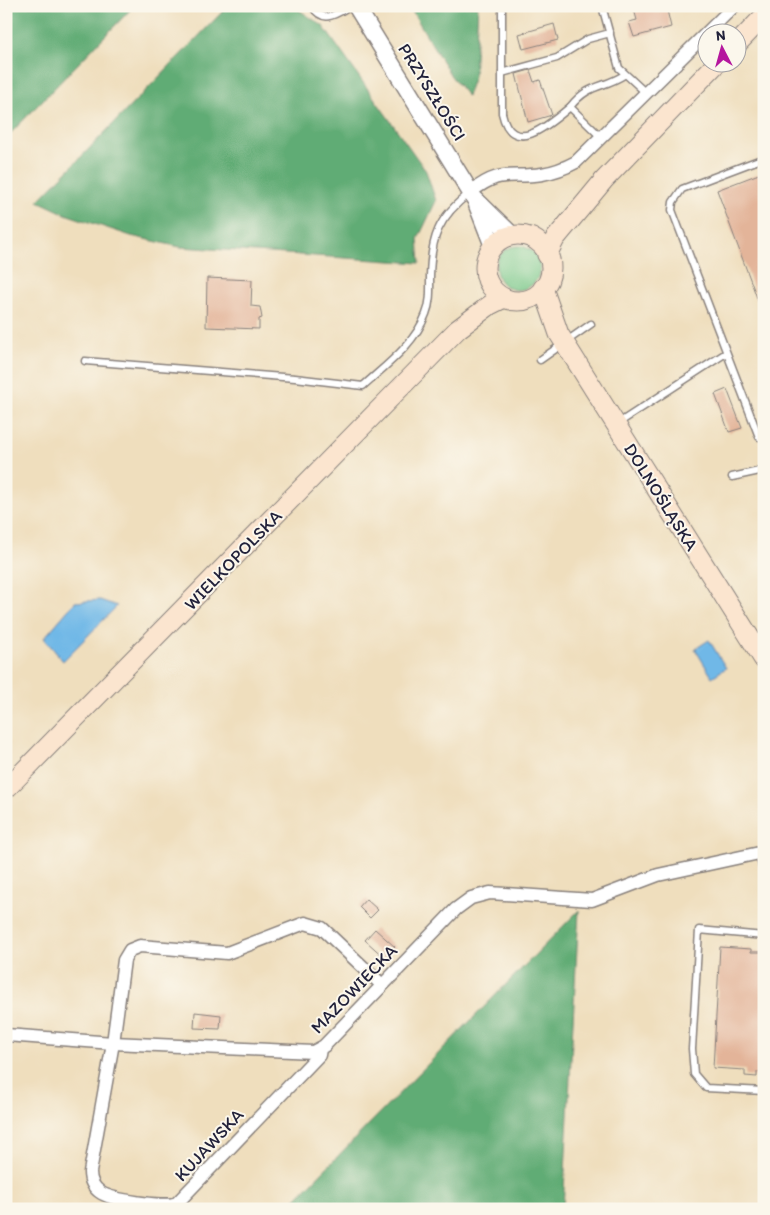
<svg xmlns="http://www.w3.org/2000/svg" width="770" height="1215" font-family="Itim,sans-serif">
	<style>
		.green { fill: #77c788; stroke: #4c7462 }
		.forest { fill: #61ac74; stroke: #426758 }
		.water { fill: #6fb8e7; stroke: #486d91 }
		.building { fill: #e3b499 }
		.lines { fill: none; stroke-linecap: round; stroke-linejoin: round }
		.service-casing { stroke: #88807c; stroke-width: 9 }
		.minor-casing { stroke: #88807c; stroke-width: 15 }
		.tertiary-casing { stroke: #88807c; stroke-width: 19 }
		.secondary-casing { stroke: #88807c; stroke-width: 21 }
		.service { stroke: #fff; stroke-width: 6 }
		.minor { stroke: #fff; stroke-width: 12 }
		.tertiary { stroke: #fff; stroke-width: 16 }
		.secondary { stroke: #fbe5cf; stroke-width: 19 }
		.labels { text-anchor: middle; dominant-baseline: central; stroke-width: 4; stroke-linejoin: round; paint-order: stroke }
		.street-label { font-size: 18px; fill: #22223b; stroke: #fbf7ec }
	</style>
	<rect width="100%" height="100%" fill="#fbf7ec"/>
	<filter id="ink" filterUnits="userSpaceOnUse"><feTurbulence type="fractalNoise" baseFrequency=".02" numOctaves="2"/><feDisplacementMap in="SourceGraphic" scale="10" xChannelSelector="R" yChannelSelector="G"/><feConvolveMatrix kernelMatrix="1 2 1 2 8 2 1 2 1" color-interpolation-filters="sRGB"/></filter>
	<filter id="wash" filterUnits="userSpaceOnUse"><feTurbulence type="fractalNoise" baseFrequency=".0096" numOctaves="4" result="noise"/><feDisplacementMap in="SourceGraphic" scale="20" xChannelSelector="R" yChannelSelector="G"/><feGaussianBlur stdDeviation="1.12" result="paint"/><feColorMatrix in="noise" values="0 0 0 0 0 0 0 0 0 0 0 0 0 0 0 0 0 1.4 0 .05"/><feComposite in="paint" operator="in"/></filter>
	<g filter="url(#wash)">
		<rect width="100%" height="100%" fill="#efdebd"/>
		<circle class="green" cx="518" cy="268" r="22"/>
		<g class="forest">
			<polygon points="6,6 134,6 6,138"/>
			<polygon points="228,6 297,6 299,10 323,26 426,171 436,201 418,239 420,263 180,247 131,236 68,215 38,201"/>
			<polygon points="409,6 478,6 474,76 467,96 451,76"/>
			<polygon points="579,910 563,1209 286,1209"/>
		</g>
		<g class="water">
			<polygon points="100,600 117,606 63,661 44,638 75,602"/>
			<polygon points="709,640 726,668 712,677 695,649"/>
		</g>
		<g id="blocks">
			<g class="building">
				<polygon points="633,6 666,6 671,27 634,37 629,22 637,20"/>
				<polygon points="554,24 558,40 523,49 519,34"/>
				<polygon points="530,70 534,82 540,80 552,115 528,122 516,74"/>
				<polygon points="764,172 764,314 763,314 717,190"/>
				<polygon points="207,278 252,280 251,306 260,307 262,318 259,319 259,329 206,327"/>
				<polygon points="727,389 742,428 729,432 715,394"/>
				<polygon points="366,899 378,910 370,918 359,907"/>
				<polygon points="375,929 395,947 385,958 365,940"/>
				<polygon points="720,947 751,949 751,952 764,952 764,1072 757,1072 757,1077 745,1076 745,1070 713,1068"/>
				<polygon points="195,1012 221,1015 220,1029 194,1028"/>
			</g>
		</g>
	</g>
	<g filter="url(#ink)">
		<use href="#blocks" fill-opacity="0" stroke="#88807c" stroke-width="1"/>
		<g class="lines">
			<g class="service-casing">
				<g id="service">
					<path d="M312 6C323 24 335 15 350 6"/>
					<path d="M502 6V113C512 158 550 124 570 107L602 138"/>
					<polyline points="602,6 619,68 646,93"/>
					<polyline points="502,73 557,58 588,39 610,33"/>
					<path d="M570 107C589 83 602 89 624 75"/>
					<polyline points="540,360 591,324"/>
					<path d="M85 361 295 378 363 386C386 365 415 344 426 314 431 302 430 289 430 276 431 238 438 217 470 193"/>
					<polyline points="617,424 726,353"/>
					<polyline points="759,437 672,210 673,202 682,189 764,158"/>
					<polyline points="732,477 764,470"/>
					<polyline points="759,853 764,876"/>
					<polyline points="764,936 699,930 692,1049 694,1074 706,1088 764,1091"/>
				</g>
			</g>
			<g class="minor-casing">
				<g id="minor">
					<path d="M471 192C501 168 509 179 542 174 554 172 565 168 576 162L734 6"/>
					<polyline points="6,1035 113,1043 313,1052 324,1046 456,909 471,898 490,893 592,900 658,875 764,852"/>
					<path d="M320 1049 319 1055 177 1203C166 1208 110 1200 100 1192 93 1187 90 1180 90 1172L113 1043 124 960 130 950 140 946 227 953 305 923 322 928 382 985"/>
				</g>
			</g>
			<g class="tertiary-casing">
				<g id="tertiary">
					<polyline points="356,6 474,198 513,236"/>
					<polyline points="477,205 493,246"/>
				</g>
			</g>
			<g class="secondary-casing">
				<g id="secondary">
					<polyline points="738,43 764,16"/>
					<circle cx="518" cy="268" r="33"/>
					<polyline points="547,255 555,239 604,180 718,62"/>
					<polyline points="543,288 559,334 764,660"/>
					<polyline points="6,789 458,329 490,305 504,298"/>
				</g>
			</g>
			<use href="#service" class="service"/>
			<use href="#minor" class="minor"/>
			<use href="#tertiary" class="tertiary"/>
			<use href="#secondary" class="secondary"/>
		</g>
	</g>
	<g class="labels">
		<g class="street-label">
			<text transform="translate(432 92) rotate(58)">PRZYSZŁOŚCI</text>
			<text transform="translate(661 497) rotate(58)">DOLNOŚLĄSKA</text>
			<text transform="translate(233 560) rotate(-46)">WIELKOPOLSKA</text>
			<text transform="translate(354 989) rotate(-46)">MAZOWIECKA</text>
			<text transform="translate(209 1145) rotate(-47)">KUJAWSKA</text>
		</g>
	</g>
	<rect width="770" height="1215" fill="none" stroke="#fbf7ec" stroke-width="25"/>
	<g transform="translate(722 48) rotate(354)"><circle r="24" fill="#fbf7ec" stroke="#a4a2a5"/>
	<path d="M0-4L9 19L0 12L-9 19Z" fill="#b5179e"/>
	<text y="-8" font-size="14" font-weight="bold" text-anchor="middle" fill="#22223b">N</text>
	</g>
</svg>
